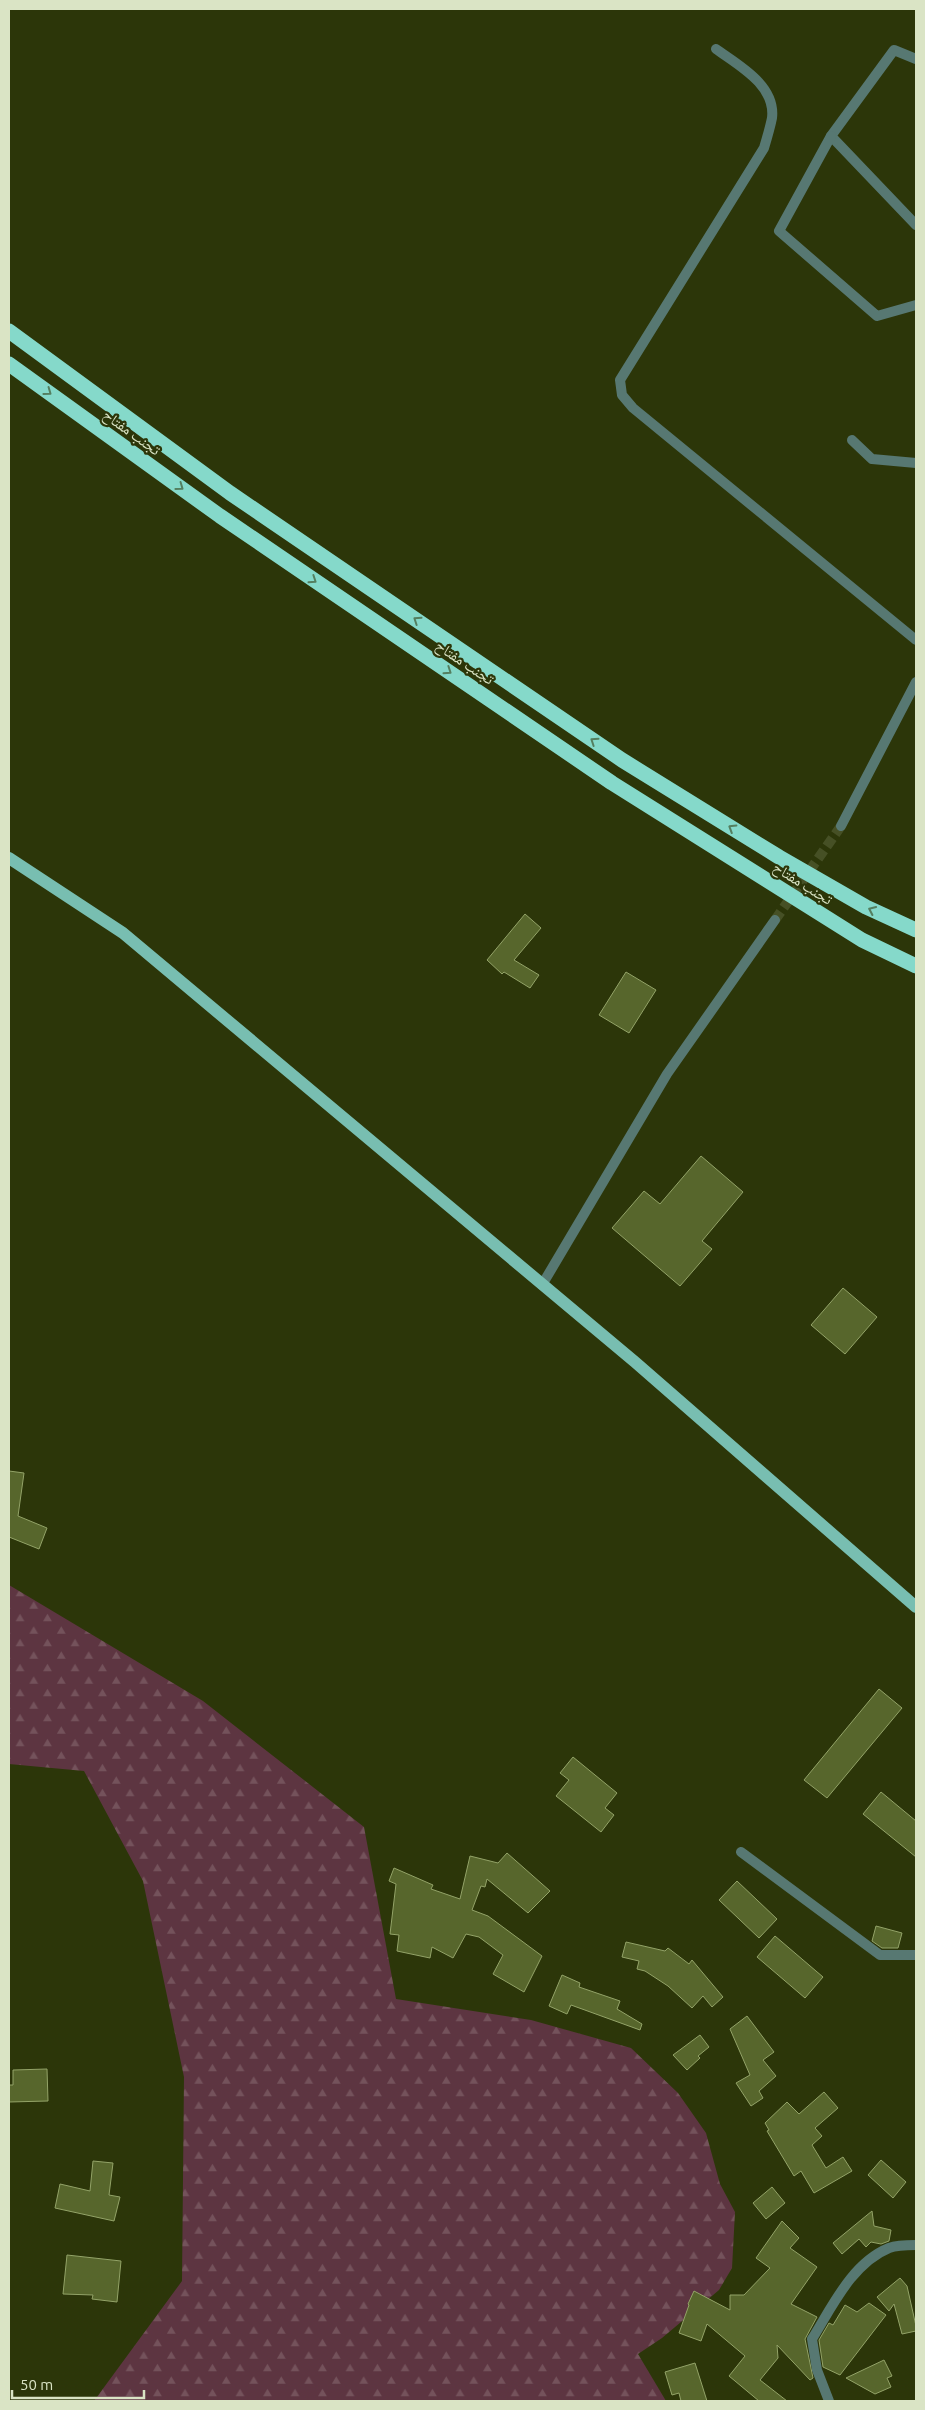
<svg xmlns="http://www.w3.org/2000/svg" width="925" height="2410" font-family="Ubuntu,'Noto Naskh Arabic',sans-serif">
	<style>
		.forest { fill: url(#forest-firs) }
		.building { fill: #57662c; stroke: #93a368 }
		.lines { fill: none; stroke-linecap: round; stroke-linejoin: round }
		.street-tunnel { stroke: #465025; stroke-width: 10; stroke-dasharray: 10 5; stroke-linecap: butt }
		.street { stroke: #577872; stroke-width: 10 }
		.primary { stroke: #78beb1; stroke-width: 12 }
		.highway { stroke: #85d9ca; stroke-width: 15 }
		.oneway { stroke: #547f60 }
		.labels { text-anchor: middle; dominant-baseline: central; stroke-width: 4.5; stroke-linejoin: round; paint-order: stroke }
		.street-label { font-size: 15px; fill: #dae4c5; stroke: #2c3609 }
	</style>
	<defs>
		<pattern id="forest-firs" width="22" height="20" patternUnits="userSpaceOnUse" patternTransform="scale(1.25)"><rect width="22" height="20" fill="#5d3541"/><path d="M5 1l3.5 6h-7zM16 11l3.5 6h-7z" fill="#74525b"/></pattern>
	</defs>
	<rect width="100%" height="100%" fill="#2c3609"/>
	<polygon class="forest" points="9,1585 203,1701 364,1827 396,1999 531,2020 631,2048 678,2093 706,2133 720,2184 735,2212 732,2268 719,2290 662,2338 638,2354 666,2401 94,2401 182,2281 184,2077 143,1881 84,1771 9,1764"/>
	<g class="building">
		<polygon points="525,914 541,928 514,960 539,975 530,988 504,972 502,974 487,960"/>
		<polygon points="626,972 656,990 629,1033 599,1015"/>
		<polygon points="701,1156 743,1192 702,1241 712,1249 680,1286 612,1228 644,1191 660,1204"/>
		<polygon points="843,1288 877,1317 845,1354 811,1325"/>
		<polygon points="9,1471 24,1473 18,1516 47,1528 39,1549 9,1537"/>
		<polygon points="879,1689 902,1708 827,1798 804,1780"/>
		<polygon points="573,1757 617,1793 605,1808 614,1815 601,1832 556,1796 569,1780 560,1773"/>
		<polygon points="881,1792 916,1821 916,1857 863,1814"/>
		<polygon points="507,1853 550,1891 528,1913 487,1879 485,1887 481,1886 472,1910 488,1916 542,1956 524,1992 493,1974 503,1955 479,1937 466,1934 453,1958 432,1947 430,1958 397,1951 399,1935 390,1934 396,1884 389,1881 394,1868 433,1885 431,1889 460,1899 470,1856 498,1863"/>
		<polygon points="737,1881 777,1919 759,1938 719,1900"/>
		<polygon points="876,1926 902,1933 898,1948 882,1948 872,1941"/>
		<polygon points="775,1936 823,1977 805,1998 757,1957"/>
		<polygon points="626,1942 665,1951 668,1948 689,1964 692,1960 723,1997 712,2007 703,1996 692,2008 668,1986 645,1971 637,1969 639,1961 622,1957"/>
		<polygon points="562,1975 580,1983 579,1987 620,2001 617,2009 642,2024 640,2030 571,2005 567,2014 549,2006"/>
		<polygon points="747,2016 774,2052 763,2060 776,2076 759,2091 763,2098 751,2106 736,2083 750,2075 730,2029"/>
		<polygon points="700,2035 709,2047 698,2056 700,2058 687,2070 673,2055"/>
		<polygon points="47,2069 48,2101 9,2102 9,2085 13,2085 13,2070"/>
		<polygon points="824,2092 838,2108 815,2128 822,2136 812,2145 826,2168 843,2157 852,2171 814,2193 801,2171 794,2176 767,2131 769,2130 765,2123 787,2102 799,2114"/>
		<polygon points="881,2160 906,2182 893,2198 868,2175"/>
		<polygon points="93,2161 113,2163 109,2195 120,2197 114,2221 55,2208 60,2184 90,2191"/>
		<polygon points="772,2187 785,2203 766,2219 753,2203"/>
		<polygon points="872,2211 874,2226 891,2230 889,2241 881,2244 871,2242 866,2247 859,2239 842,2254 833,2243"/>
		<polygon points="782,2221 799,2238 790,2248 817,2267 791,2304 817,2317 805,2339 813,2378 810,2380 777,2345 778,2358 760,2380 787,2401 759,2401 729,2376 745,2356 707,2324 701,2341 679,2333 689,2305 688,2304 694,2291 730,2310 730,2295 744,2295 770,2268 756,2258"/>
		<polygon points="67,2255 121,2261 117,2302 92,2299 93,2295 63,2294"/>
		<polygon points="900,2278 907,2286 916,2326 916,2331 902,2334 894,2304 889,2311 877,2297"/>
		<polygon points="869,2303 886,2315 840,2375 823,2367 819,2340 829,2323 833,2325 845,2305 857,2312"/>
		<polygon points="884,2360 892,2376 887,2378 891,2387 875,2394 846,2378"/>
		<polygon points="695,2363 707,2401 681,2401 679,2393 672,2395 665,2372"/>
	</g>
	<g class="lines">
		<polyline class="street-tunnel" points="775,920 841,826"/>
		<g class="street">
			<path d="M716 49C738 65 776 85 772 118 770 128 767 138 764 148L620 380 622 395 633 408 916 640"/>
			<polyline points="916,59 894,50 831,136 916,225"/>
			<polyline points="831,136 779,231 877,316 916,305"/>
			<polyline points="852,440 872,459 916,463"/>
			<polyline points="841,826 916,682"/>
			<polyline points="542,1285 667,1074 775,920"/>
			<polyline points="741,1852 880,1955 916,1955"/>
			<path d="M829 2401 817 2370 812 2339C832 2307 852 2263 889 2248 897 2245 908 2245 916 2245"/>
		</g>
		<polyline class="primary" points="9,858 123,933 635,1362 916,1607"/>
		<g class="highway">
			<polyline points="9,331 230,493 622,760 779,857 866,907 916,930"/>
			<polyline points="9,364 220,516 612,783 862,940 916,966"/>
		</g>
	</g>
	<defs><path id="oneway-chevron" d="M-2-3.5L2.5 0L-2 3.5" fill="none" stroke-width="1.6" stroke-linecap="round" stroke-linejoin="round" transform="scale(1.25)"/></defs>
	<g class="oneway">
		<use href="#oneway-chevron" transform="translate(48 392) rotate(36)"/>
		<use href="#oneway-chevron" transform="translate(180 487) rotate(36)"/>
		<use href="#oneway-chevron" transform="translate(313 580) rotate(34)"/>
		<use href="#oneway-chevron" transform="translate(417 620) rotate(-146)"/>
		<use href="#oneway-chevron" transform="translate(448 671) rotate(34)"/>
		<use href="#oneway-chevron" transform="translate(594 741) rotate(-146)"/>
		<use href="#oneway-chevron" transform="translate(732 828) rotate(-148)"/>
		<use href="#oneway-chevron" transform="translate(872 910) rotate(-155)"/>
	</g>
	<g class="labels">
		<g class="street-label">
			<text transform="translate(132 432) rotate(36)">تجنب مفتاح</text>
			<text transform="translate(465 662) rotate(34)">تجنب مفتاح</text>
			<text transform="translate(803 883) rotate(32)">تجنب مفتاح</text>
		</g>
	</g>
	<rect width="925" height="2410" fill="none" stroke="#dae4c5" stroke-width="20"/>
	<path d="M12 2390v8h132v-8" fill="none" stroke="#dae4c5" stroke-width="2.5"/>
	<text x="20" y="2390" font-size="15" fill="#dae4c5" stroke="#2c3609" stroke-width="4" paint-order="stroke">50 m</text>
</svg>
